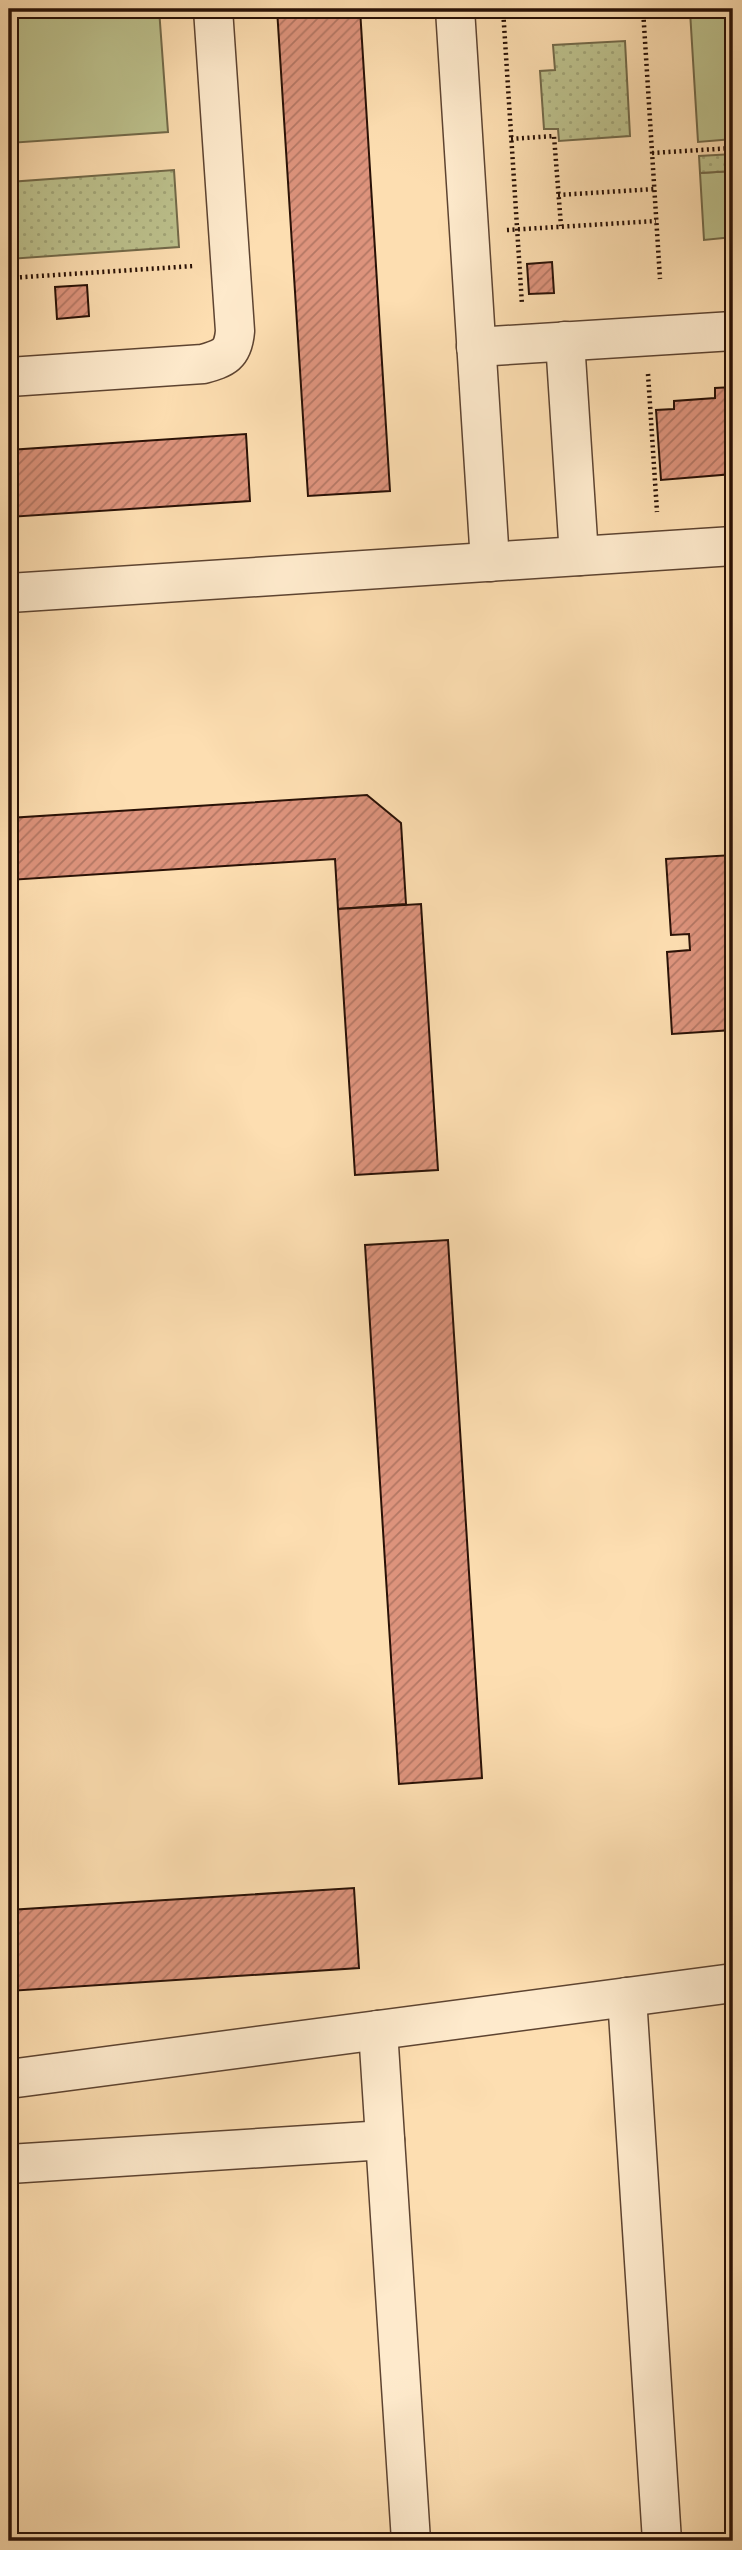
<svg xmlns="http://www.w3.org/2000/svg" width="742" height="2550" font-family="'Gentium Book Plus',serif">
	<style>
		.green { fill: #bdc28e; stroke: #736a4a; stroke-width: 2 }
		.park { fill: url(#park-dots); stroke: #736a4a; stroke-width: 2 }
		.building { fill: url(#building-hatch); stroke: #291106; stroke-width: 2 }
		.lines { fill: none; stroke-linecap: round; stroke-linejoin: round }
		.minor-casing { stroke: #5e4431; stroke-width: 41 }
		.path { stroke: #291106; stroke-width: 4.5; stroke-dasharray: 2 3.5; stroke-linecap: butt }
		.minor { stroke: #feeacc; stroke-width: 38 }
	</style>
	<defs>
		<pattern id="park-dots" width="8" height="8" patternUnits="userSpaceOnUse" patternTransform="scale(1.75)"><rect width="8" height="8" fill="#bdc28e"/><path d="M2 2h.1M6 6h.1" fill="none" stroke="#a2a679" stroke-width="1.8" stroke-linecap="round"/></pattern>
		<pattern id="building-hatch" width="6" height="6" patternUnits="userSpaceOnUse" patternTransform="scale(1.75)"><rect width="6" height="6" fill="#dd937c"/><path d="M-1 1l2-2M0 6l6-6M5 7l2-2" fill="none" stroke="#b37764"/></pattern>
	</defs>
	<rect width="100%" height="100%" fill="#fddeb1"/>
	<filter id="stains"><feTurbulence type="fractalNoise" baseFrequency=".00286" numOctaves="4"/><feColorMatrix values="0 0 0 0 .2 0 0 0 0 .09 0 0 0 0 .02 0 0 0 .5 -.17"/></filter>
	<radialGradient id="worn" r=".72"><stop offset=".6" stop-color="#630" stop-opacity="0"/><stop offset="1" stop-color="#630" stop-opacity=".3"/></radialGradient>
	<g class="green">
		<polygon points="9,9 159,9 168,132 9,143"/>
		<polygon points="733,9 733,139 698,142 690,11"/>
		<polygon points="733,171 733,237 704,240 700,173"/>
	</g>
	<g class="park">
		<polygon points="625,41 630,136 559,141 558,129 544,129 540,71 555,70 553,45"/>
		<polygon points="733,154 733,171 700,173 699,156"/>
		<polygon points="174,170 179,247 9,259 9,182"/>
	</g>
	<g class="building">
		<polygon points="277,9 360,9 390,491 308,496"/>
		<polygon points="552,262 554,293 529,294 527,264"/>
		<polygon points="87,285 89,316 57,319 55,287"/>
		<polygon points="733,387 733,474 661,480 656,410 674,409 674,401 715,398 715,388"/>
		<polygon points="246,434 250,501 9,517 9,450"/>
		<polygon points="367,795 401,823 406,904 338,909 335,859 9,880 9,818"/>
		<polygon points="733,855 733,1030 672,1034 667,952 690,950 689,934 671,935 666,859"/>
		<polygon points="421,904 438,1170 355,1175 338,909"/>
		<polygon points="448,1240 482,1778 399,1784 365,1245"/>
		<polygon points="354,1888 359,1968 9,1991 9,1910"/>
		<polygon points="481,2537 512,2537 517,2541 481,2541"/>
	</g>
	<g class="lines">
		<g class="minor-casing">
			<g id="minor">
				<polyline points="455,9 490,562"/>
				<polyline points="565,341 579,556"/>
				<polyline points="476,347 733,331"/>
				<path d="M9 377 203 364C224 358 233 355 235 331L213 9"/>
				<polyline points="9,593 733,546"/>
				<polyline points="627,1997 662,2541"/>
				<polyline points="378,2030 411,2541"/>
				<polyline points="9,2079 733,1983"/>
				<polyline points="9,2164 385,2140"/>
			</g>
		</g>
		<g class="path">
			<polyline points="503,9 522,305"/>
			<polyline points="643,9 660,279"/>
			<polyline points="511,139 554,136 561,226"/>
			<polyline points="652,153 733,148"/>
			<polyline points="558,195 655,189"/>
			<polyline points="507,230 656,221"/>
			<polyline points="9,278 194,266"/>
			<polyline points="648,374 657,512"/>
		</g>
		<use href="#minor" class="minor"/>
	</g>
	<rect width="742" height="2550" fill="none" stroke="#fddeb1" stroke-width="35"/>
	<rect x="10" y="10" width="721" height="2529" fill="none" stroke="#291106" stroke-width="3.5"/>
	<rect x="18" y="18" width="707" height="2515" fill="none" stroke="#291106" stroke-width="2"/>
	<rect width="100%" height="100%" filter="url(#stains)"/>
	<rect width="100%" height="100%" fill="url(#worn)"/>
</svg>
